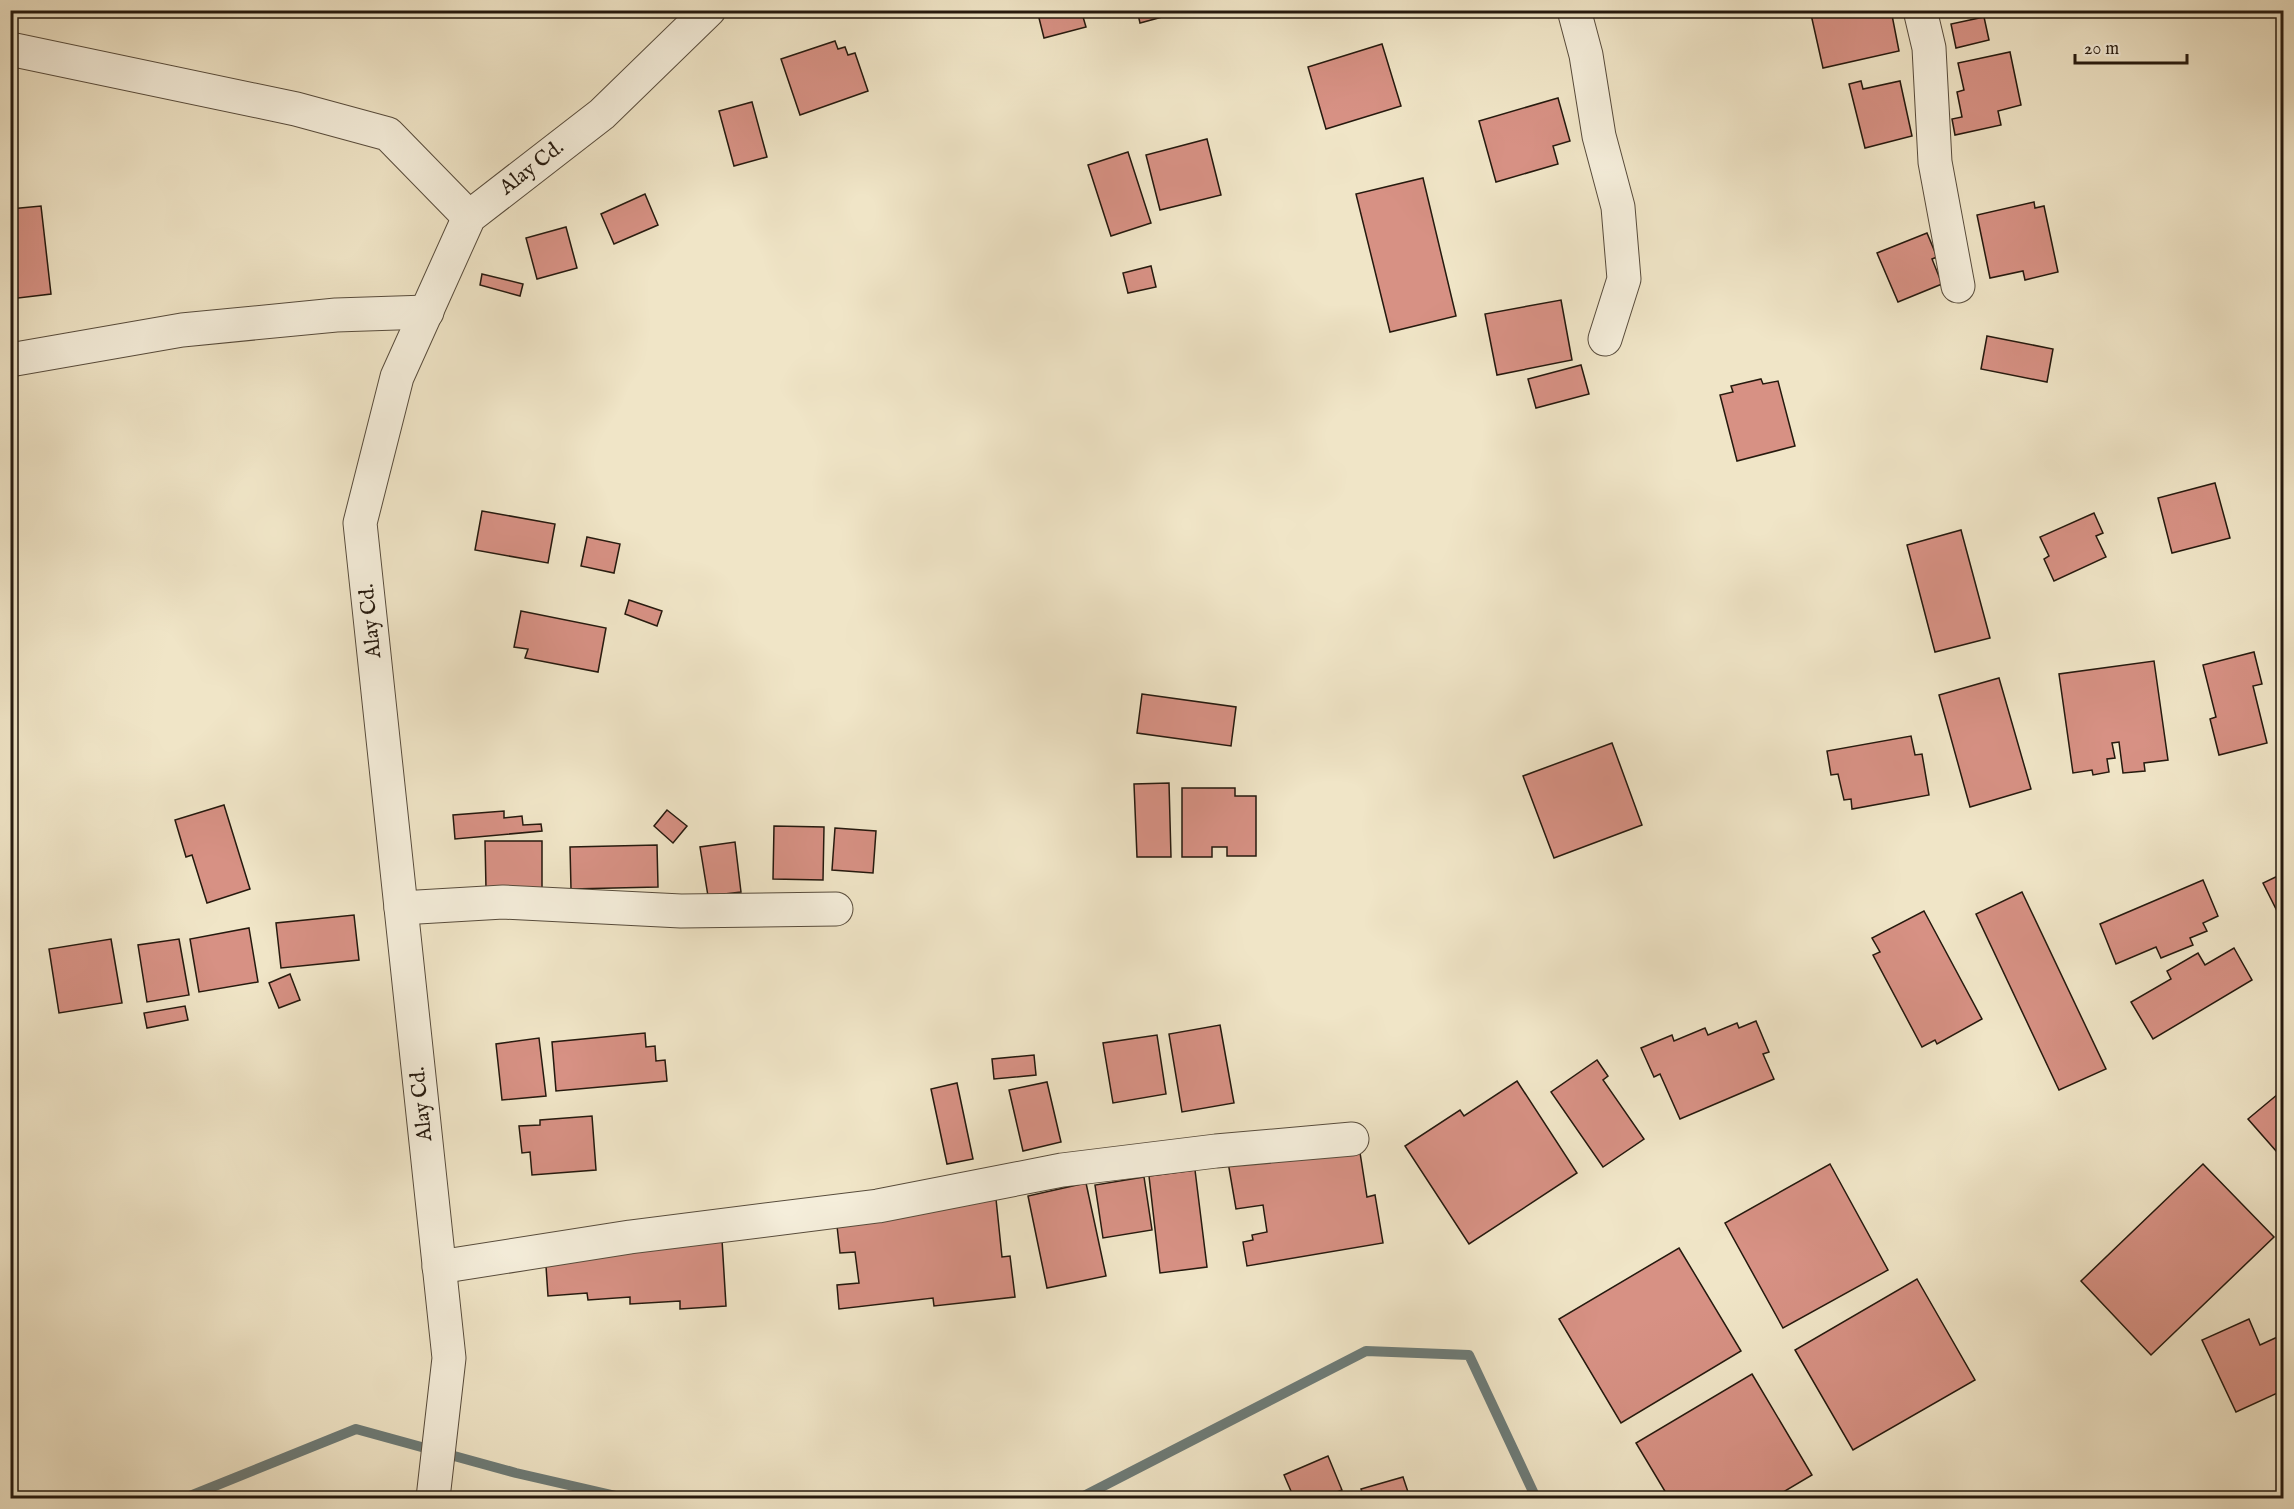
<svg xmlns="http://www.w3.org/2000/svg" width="2294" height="1509" font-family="'IM FELL English',serif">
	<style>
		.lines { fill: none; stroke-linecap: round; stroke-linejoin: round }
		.stream { stroke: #6d7b77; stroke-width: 10 }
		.building { fill: #d79184; stroke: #25190e; stroke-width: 1.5 }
		.minor-casing { stroke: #584c3c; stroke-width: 35 }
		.minor { stroke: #f5eedb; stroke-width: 33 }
		.labels { text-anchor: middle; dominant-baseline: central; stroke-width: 5; stroke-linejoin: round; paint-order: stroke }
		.street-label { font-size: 21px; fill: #25190e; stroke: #f5eedb }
	</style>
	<rect width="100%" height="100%" fill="#f0e5c7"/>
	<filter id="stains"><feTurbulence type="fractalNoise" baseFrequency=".00333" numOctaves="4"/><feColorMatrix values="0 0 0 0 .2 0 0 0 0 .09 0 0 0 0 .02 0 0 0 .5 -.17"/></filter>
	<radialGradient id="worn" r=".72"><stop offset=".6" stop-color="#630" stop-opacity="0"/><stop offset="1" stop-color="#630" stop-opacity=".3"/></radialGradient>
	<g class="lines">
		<g class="stream">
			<polyline points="185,1498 356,1429 516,1473 625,1498"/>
			<polyline points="1080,1498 1366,1351 1469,1355 1536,1498"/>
		</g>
	</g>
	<g class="building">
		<polygon points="1037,10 1081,10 1086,27 1044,38"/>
		<polygon points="1137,10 1188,10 1140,23"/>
		<polygon points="1416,10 1436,10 1418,16"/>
		<polygon points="1810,10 1891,10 1899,51 1823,68"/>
		<polygon points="1984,17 1989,40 1956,48 1951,24"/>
		<polygon points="835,41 838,49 845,47 848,55 855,53 868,91 800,115 781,59"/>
		<polygon points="1382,44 1401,106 1326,129 1308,67"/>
		<polygon points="2010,52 2021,105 1998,111 2001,125 1955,135 1952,119 1962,117 1957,92 1964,90 1958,63"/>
		<polygon points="1861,81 1863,89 1900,81 1912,136 1865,148 1849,84"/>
		<polygon points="1558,98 1570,141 1553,146 1558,164 1496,182 1479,121"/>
		<polygon points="752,102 767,157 734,166 719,111"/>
		<polygon points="1207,139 1221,195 1160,210 1146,155"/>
		<polygon points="1128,152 1151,223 1111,236 1088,165"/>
		<polygon points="1423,178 1456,316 1390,332 1356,194"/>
		<polygon points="645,194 658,225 614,244 601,214"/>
		<polygon points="2034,202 2035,208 2044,206 2058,272 2025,280 2023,271 1990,278 1977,215"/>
		<polygon points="41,206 51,294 10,299 10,209"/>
		<polygon points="566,227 577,268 537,279 526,238"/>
		<polygon points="1927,233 1937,257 1932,259 1942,284 1898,302 1877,253"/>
		<polygon points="1151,266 1156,287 1128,293 1123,273"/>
		<polygon points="482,274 523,284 520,296 480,285"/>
		<polygon points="1561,300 1572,360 1497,375 1485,314"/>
		<polygon points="1987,336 2053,349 2047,382 1981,369"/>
		<polygon points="1581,365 1589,394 1536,408 1528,379"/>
		<polygon points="1761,379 1763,384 1778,381 1795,446 1737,461 1720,395 1733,392 1731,386"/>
		<polygon points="2215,483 2230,538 2172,553 2158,498"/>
		<polygon points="482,511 555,524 548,563 475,550"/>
		<polygon points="2094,513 2103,533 2096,536 2106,557 2054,581 2044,559 2049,556 2040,537"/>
		<polygon points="1961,530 1990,638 1935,652 1907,545"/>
		<polygon points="587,537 620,544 614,573 581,566"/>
		<polygon points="629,600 662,611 657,626 625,614"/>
		<polygon points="521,611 606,628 598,672 525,658 528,649 514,647"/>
		<polygon points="2254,652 2262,684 2253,686 2267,743 2219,755 2210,719 2216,717 2203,665"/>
		<polygon points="2154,661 2168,760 2144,763 2145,771 2123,773 2119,742 2112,743 2115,758 2107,759 2109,772 2093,775 2092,770 2073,773 2059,674"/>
		<polygon points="1999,678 2031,789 1970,807 1939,695"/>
		<polygon points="1142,694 1236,707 1231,746 1137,733"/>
		<polygon points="1911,736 1915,755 1922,754 1929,795 1852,809 1851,799 1844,800 1838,774 1831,775 1827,751"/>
		<polygon points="1612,743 1642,825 1554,858 1523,776"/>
		<polygon points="1169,783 1171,857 1137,857 1134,784"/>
		<polygon points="1182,788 1235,788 1235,796 1256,796 1256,856 1227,856 1227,847 1212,847 1212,857 1182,857"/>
		<polygon points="224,805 250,889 207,903 192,855 186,857 175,820"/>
		<polygon points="667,810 687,826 673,843 654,826"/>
		<polygon points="504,811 504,818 522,816 523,825 541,824 542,831 455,839 453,815"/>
		<polygon points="774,826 824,827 823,880 773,879"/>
		<polygon points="835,828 876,831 873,873 832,870"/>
		<polygon points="485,841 542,841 542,889 486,889"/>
		<polygon points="735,842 741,892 708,896 700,847"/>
		<polygon points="657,845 658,887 571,889 570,847"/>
		<polygon points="2284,873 2284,925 2263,883"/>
		<polygon points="2203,880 2218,916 2203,923 2207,931 2190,938 2193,945 2161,958 2156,947 2116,964 2100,924"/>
		<polygon points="2022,892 2106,1069 2059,1090 1976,914"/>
		<polygon points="1924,911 1982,1019 1937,1044 1935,1040 1922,1047 1873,955 1880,952 1872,938"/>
		<polygon points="354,915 359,960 281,968 276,923"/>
		<polygon points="249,928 258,982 199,992 190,939"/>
		<polygon points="111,939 122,1003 59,1013 49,949"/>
		<polygon points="179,939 189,995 147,1002 138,945"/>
		<polygon points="2234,948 2252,980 2153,1039 2131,1002 2171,979 2167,971 2198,953 2205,965"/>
		<polygon points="290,974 300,1000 279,1008 269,983"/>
		<polygon points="185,1006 188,1020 147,1028 144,1013"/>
		<polygon points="1756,1021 1769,1052 1763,1054 1774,1079 1680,1119 1660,1074 1654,1077 1641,1048 1672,1035 1674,1041 1705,1028 1708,1035 1737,1023 1739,1028"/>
		<polygon points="1220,1025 1234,1103 1182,1112 1169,1034"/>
		<polygon points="645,1033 646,1047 655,1046 656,1061 665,1060 667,1081 556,1091 552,1042"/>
		<polygon points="1157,1035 1166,1094 1113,1103 1103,1043"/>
		<polygon points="539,1038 546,1096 502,1100 496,1044"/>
		<polygon points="1034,1055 1036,1075 994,1079 992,1059"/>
		<polygon points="1597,1060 1608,1076 1603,1080 1644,1139 1603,1167 1551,1092"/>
		<polygon points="1517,1081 1577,1173 1469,1244 1405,1146 1460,1110 1464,1116"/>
		<polygon points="1047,1082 1061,1142 1023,1151 1009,1090"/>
		<polygon points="957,1083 973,1159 947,1164 931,1089"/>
		<polygon points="2284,1089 2284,1160 2248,1119"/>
		<polygon points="592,1116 596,1170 532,1175 530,1152 522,1153 519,1126 540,1125 540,1120"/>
		<polygon points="1358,1140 1367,1197 1375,1195 1383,1243 1247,1266 1243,1242 1253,1240 1252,1235 1267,1232 1263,1205 1236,1209 1228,1162"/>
		<polygon points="1830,1164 1888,1270 1783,1328 1725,1223"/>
		<polygon points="2203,1164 2274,1237 2151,1355 2081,1281"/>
		<polygon points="1195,1170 1207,1267 1160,1273 1149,1176"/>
		<polygon points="1144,1177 1152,1230 1103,1238 1095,1185"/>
		<polygon points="1086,1183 1106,1276 1047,1288 1028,1196"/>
		<polygon points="996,1199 1002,1257 1010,1256 1015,1297 934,1306 933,1298 839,1309 837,1285 859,1283 855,1252 840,1253 836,1217"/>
		<polygon points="722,1240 726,1306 680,1309 680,1301 630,1304 630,1297 588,1300 587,1293 548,1296 545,1251"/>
		<polygon points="1679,1248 1741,1351 1621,1423 1559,1319"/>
		<polygon points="1917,1279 1975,1380 1853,1450 1795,1350"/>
		<polygon points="2249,1319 2260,1345 2284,1334 2284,1377 2277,1380 2282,1391 2236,1412 2202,1340"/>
		<polygon points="1752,1374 1812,1475 1773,1498 1669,1498 1636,1443"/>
		<polygon points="1328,1456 1342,1490 1321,1498 1294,1498 1284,1475"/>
		<polygon points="1403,1477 1410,1498 1364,1498 1361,1489"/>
	</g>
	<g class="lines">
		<g class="minor-casing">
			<g id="minor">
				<polyline points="1574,10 1586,55 1599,136 1618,207 1624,279 1605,339"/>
				<polyline points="1920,10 1929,48 1935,162 1958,286"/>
				<polyline points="10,49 296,109 388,134 469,217"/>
				<polyline points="10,360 182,330 336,315 427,312"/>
				<polyline points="401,908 503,902 681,911 836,909"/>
				<polyline points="439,1267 630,1237 878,1206 1062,1170 1216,1151 1352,1139"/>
				<polyline points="433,1498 449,1358 360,523 397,377 469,217 602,114 709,10"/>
			</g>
		</g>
		<use href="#minor" class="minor"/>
	</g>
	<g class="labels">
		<g class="street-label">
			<text transform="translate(532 168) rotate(-38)">Alay Cd.</text>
			<text transform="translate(371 621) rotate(-96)">Alay Cd.</text>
			<text transform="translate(422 1104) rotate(-96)">Alay Cd.</text>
		</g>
	</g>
	<rect width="2294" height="1509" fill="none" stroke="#f0e5c7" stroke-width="36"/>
	<rect x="12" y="12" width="2270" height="1485" fill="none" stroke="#25190e" stroke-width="3"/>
	<rect x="18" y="18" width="2258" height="1473" fill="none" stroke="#25190e" stroke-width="1.5"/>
	<path d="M2075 54v9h112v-9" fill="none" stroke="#25190e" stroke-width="3"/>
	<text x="2084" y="54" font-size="18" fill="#25190e" stroke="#f5eedb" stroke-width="4.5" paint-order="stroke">20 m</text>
	<rect width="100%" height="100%" filter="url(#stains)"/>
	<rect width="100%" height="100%" fill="url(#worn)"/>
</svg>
